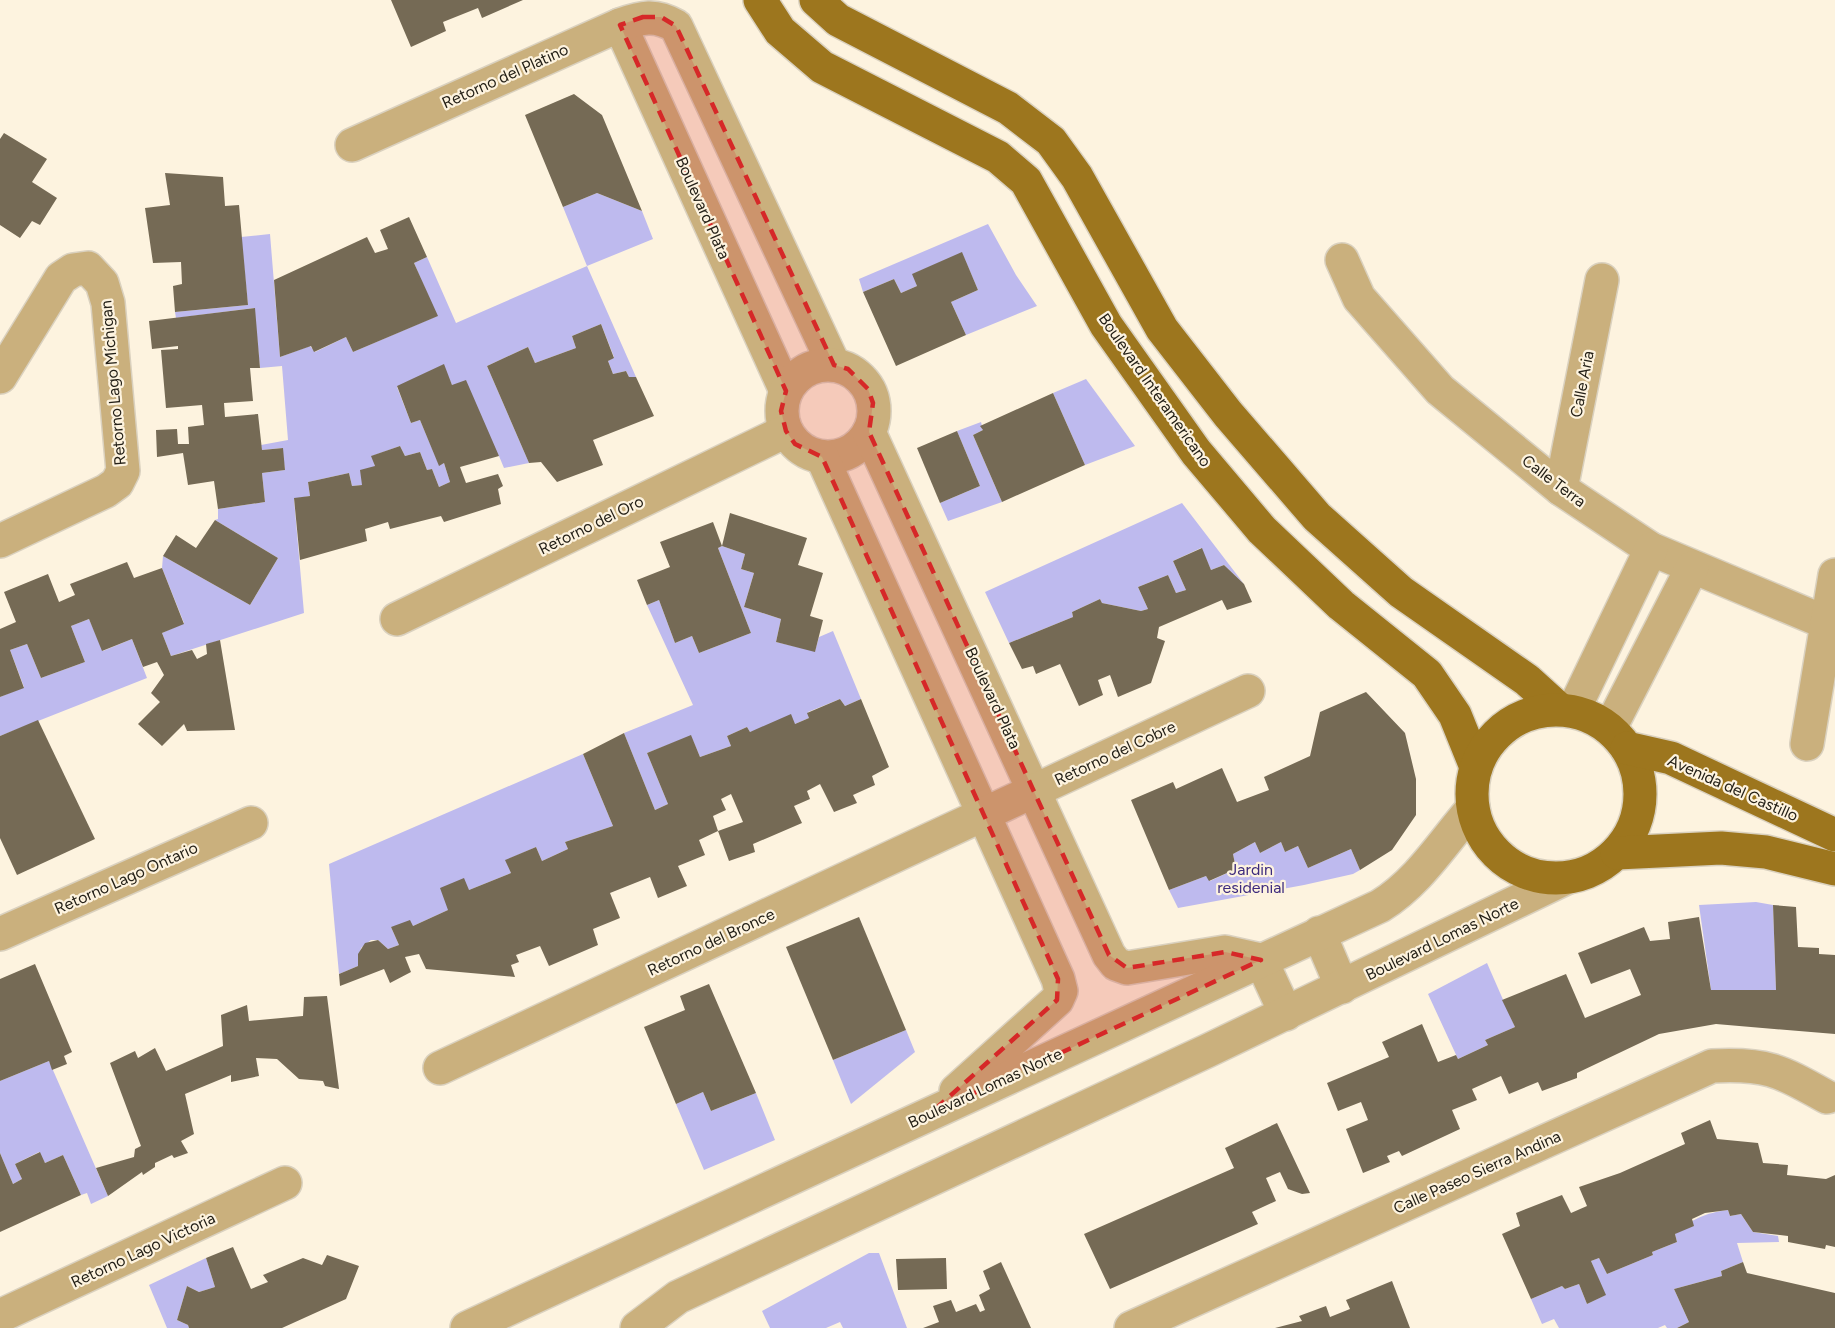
<svg xmlns="http://www.w3.org/2000/svg" width="1835" height="1328" font-family="Figtree,sans-serif">
	<style>
		.green { fill: #bebaee }
		.building { fill: #756a55 }
		.lines { fill: none; stroke-linecap: round; stroke-linejoin: round }
		.minor-casing { stroke: #dad1bf; stroke-width: 36 }
		.major-casing { stroke: #dad1bf; stroke-width: 36 }
		.minor { stroke: #cab07d; stroke-width: 33 }
		.major { stroke: #9d761e; stroke-width: 33 }
		.marked { fill: #d62828; fill-opacity: 0.2; stroke: #d62828; stroke-width: 4.5; stroke-dasharray: 12 8; stroke-linejoin: round }
		.labels { text-anchor: middle; dominant-baseline: central; stroke-width: 4.5; stroke-linejoin: round; paint-order: stroke }
		.street-label { font-size: 16px; fill: #242017; stroke: #fdf3df }
		.park-label { font-size: 16px; fill: #3c2a7d; stroke: #fdf3df }
	</style>
	<rect width="100%" height="100%" fill="#fdf3df"/>
	<g class="green">
		<polygon points="597,193 642,211 653,239 587,266 636,377 629,377 626,371 613,374 608,361 614,357 601,324 572,336 576,348 535,363 528,347 487,366 529,463 504,468 499,456 452,385 443,365 397,387 411,423 420,420 439,465 444,463 450,482 439,487 432,469 427,470 420,452 405,456 400,446 372,456 375,466 362,485 352,486 349,473 308,482 310,496 294,499 304,613 171,656 162,633 184,623 162,568 163,556 250,605 278,558 215,520 218,519 218,509 265,502 262,473 285,470 282,448 262,450 261,445 288,440 282,366 260,368 254,308 176,318 175,312 248,305 241,237 270,234 280,357 310,346 315,352 346,337 353,352 437,316 414,263 427,257 456,323 587,266 563,207"/>
		<polygon points="988,224 1016,275 1037,306 966,335 951,302 978,290 962,253 913,274 917,286 901,293 894,279 863,292 859,279"/>
		<polygon points="1086,379 1135,446 1085,465 1053,393"/>
		<polygon points="981,422 983,430 973,435 1002,502 948,521 940,503 980,486 957,431"/>
		<polygon points="1182,503 1244,584 1224,565 1211,570 1201,548 1173,561 1186,590 1176,593 1168,575 1138,587 1148,609 1141,611 1102,603 1100,599 1072,612 1073,617 1009,643 985,592"/>
		<polygon points="722,546 745,554 741,569 754,573 744,607 781,619 776,642 815,651 819,637 833,631 861,699 845,706 840,699 808,712 809,718 795,724 750,732 747,727 727,736 731,746 700,757 691,736 647,753 668,804 655,810 624,733 693,705 647,605 659,600 675,643 692,636 699,653 751,633 718,548"/>
		<polygon points="89,619 103,651 132,639 147,678 0,736 0,697 24,687 10,650 27,644 41,678 85,662 71,626"/>
		<polygon points="583,754 613,826 565,842 568,849 542,861 536,847 506,860 511,873 469,890 448,910 413,926 391,927 399,945 388,949 378,940 371,940 361,948 358,966 339,974 329,864"/>
		<polygon points="1255,842 1260,853 1281,842 1285,852 1298,846 1308,868 1351,849 1360,870 1353,874 1304,885 1178,908 1169,890 1206,876 1210,881 1236,869 1233,854"/>
		<polygon points="1756,902 1773,905 1776,990 1711,990 1699,905"/>
		<polygon points="1487,963 1515,1027 1485,1040 1488,1045 1458,1059 1428,994"/>
		<polygon points="906,1030 915,1052 851,1104 833,1060"/>
		<polygon points="49,1061 108,1196 91,1204 87,1193 81,1195 63,1155 45,1163 39,1152 15,1164 22,1179 13,1184 0,1153 0,1081"/>
		<polygon points="703,1092 711,1111 756,1093 775,1140 704,1170 676,1104"/>
		<path d="M1728 1210 1730 1216 1741 1214 1753 1232 1778 1236 1779 1242 1737 1243 1743 1262 1721 1271 1722 1276 1674 1289 1689 1322 1677 1328H1667L1665 1325 1658 1328H1559L1554 1319 1542 1324 1531 1299 1562 1286 1565 1289 1579 1284 1587 1304 1605 1295 1591 1261 1599 1258 1607 1274 1653 1255 1652 1252 1677 1242 1675 1234C1692 1219 1705 1213 1728 1210Z"/>
		<polygon points="869,1253 879,1253 907,1328 843,1328 840,1322 826,1328 770,1328 762,1311"/>
		<polygon points="206,1258 215,1287 199,1292 187,1286 177,1320 188,1325 189,1328 167,1328 149,1285"/>
	</g>
	<g class="building">
		<polygon points="391,0 523,0 482,18 478,8 443,22 446,31 411,47"/>
		<polygon points="574,94 602,115 642,211 597,193 563,207 525,115"/>
		<polygon points="4,133 47,159 32,182 57,198 40,225 32,221 20,238 0,225 0,139"/>
		<polygon points="165,173 223,177 225,206 239,205 248,305 175,312 173,286 182,284 181,262 153,263 145,208 170,205"/>
		<polygon points="409,217 427,257 414,263 438,316 353,352 346,337 314,352 311,346 280,357 274,280 367,237 375,253 388,249 380,230"/>
		<polygon points="962,252 978,290 951,302 966,335 896,366 863,292 894,279 901,293 917,286 912,274"/>
		<polygon points="255,308 260,368 250,368 253,401 224,403 225,417 258,414 262,450 283,448 285,470 262,473 265,502 218,509 214,481 188,485 183,453 157,457 156,430 177,429 178,444 189,444 188,427 204,425 202,405 166,408 161,350 178,349 178,346 152,349 149,321"/>
		<polygon points="601,324 614,358 608,361 613,374 626,371 629,377 636,377 654,416 593,440 603,465 557,482 541,462 529,463 487,366 528,347 535,363 576,348 572,336"/>
		<polygon points="444,364 452,385 466,380 499,456 460,467 466,483 498,474 503,486 498,489 501,504 444,522 441,516 390,529 388,522 365,529 367,541 300,560 294,498 310,496 308,482 349,473 352,486 362,485 360,470 375,466 371,456 400,446 405,456 420,452 427,470 432,469 439,487 450,482 444,463 439,466 420,420 411,423 397,386"/>
		<polygon points="1053,393 1085,465 1002,502 973,435 983,430 980,426"/>
		<polygon points="957,431 980,486 940,503 917,448"/>
		<polygon points="730,513 807,538 798,565 823,573 810,616 823,620 815,652 776,642 781,619 744,607 754,573 741,569 745,554 722,546"/>
		<polygon points="215,520 278,558 250,605 163,556 176,535 196,548"/>
		<polygon points="713,522 722,546 718,548 751,633 699,653 692,636 675,643 659,600 647,605 637,580 670,567 660,542"/>
		<polygon points="1202,548 1211,570 1224,565 1244,584 1252,602 1227,610 1222,600 1159,627 1157,638 1165,641 1151,683 1118,697 1110,675 1098,680 1103,695 1079,706 1060,664 1036,674 1033,666 1022,669 1009,643 1073,617 1072,612 1100,599 1102,603 1141,611 1148,609 1138,587 1168,575 1176,593 1186,590 1173,561"/>
		<polygon points="127,562 134,578 162,568 184,624 162,633 171,656 192,650 197,659 207,654 206,644 220,640 235,730 187,731 184,724 162,746 138,724 160,702 151,693 164,675 157,662 143,667 132,639 102,651 89,619 71,626 85,662 41,678 27,644 10,650 24,688 0,697 0,629 16,622 4,592 48,574 59,602 75,595 70,584"/>
		<polygon points="1366,692 1405,733 1416,779 1416,815 1392,850 1360,870 1351,849 1308,868 1298,846 1285,852 1281,842 1260,853 1255,842 1233,854 1236,869 1209,881 1206,876 1169,890 1131,800 1173,782 1176,789 1222,768 1237,802 1269,790 1264,777 1310,756 1320,712"/>
		<polygon points="840,699 845,706 861,699 889,767 872,776 875,785 853,795 857,803 834,812 820,784 807,791 810,799 794,806 802,823 753,844 755,852 729,861 718,831 743,822 731,794 721,799 726,810 713,816 718,831 699,840 705,855 678,866 687,886 658,898 650,877 610,893 620,918 593,929 598,945 549,966 540,946 516,955 519,962 511,965 515,977 426,969 419,954 405,957 411,972 390,983 384,969 340,986 339,974 358,966 358,954 365,943 378,940 388,949 399,945 391,927 410,920 413,926 448,910 440,888 464,878 469,890 511,873 505,860 536,847 542,861 568,849 565,842 613,826 583,754 624,733 655,810 668,804 647,753 691,735 700,757 731,746 727,736 747,727 750,732 791,714 795,724 809,718 807,713"/>
		<polygon points="38,720 95,839 17,875 0,838 0,736"/>
		<polygon points="1773,905 1796,907 1798,947 1819,948 1819,954 1835,955 1835,1034 1716,1024 1659,1034 1577,1073 1577,1078 1542,1091 1538,1082 1509,1094 1501,1076 1472,1089 1477,1100 1452,1110 1460,1129 1402,1156 1399,1151 1387,1156 1390,1162 1363,1173 1346,1129 1368,1120 1361,1102 1338,1111 1327,1083 1389,1057 1382,1042 1422,1024 1438,1062 1456,1055 1458,1059 1488,1045 1485,1040 1515,1027 1502,1000 1566,974 1585,1018 1641,995 1630,969 1591,984 1578,953 1644,927 1650,941 1670,939 1668,922 1699,917 1711,990 1776,990"/>
		<polygon points="859,917 906,1030 833,1060 786,947"/>
		<polygon points="35,964 72,1052 64,1056 67,1064 52,1070 49,1061 0,1081 0,979"/>
		<polygon points="709,984 756,1093 711,1111 703,1092 676,1104 644,1027 685,1010 680,996"/>
		<polygon points="327,996 339,1089 325,1086 323,1081 299,1079 277,1059 256,1058 259,1076 231,1082 231,1075 185,1094 194,1134 181,1141 188,1153 174,1158 172,1155 155,1163 155,1167 143,1175 142,1172 108,1196 96,1168 134,1157 135,1149 141,1146 110,1063 135,1051 138,1058 155,1048 166,1071 223,1046 221,1015 247,1005 249,1021 303,1016 304,997"/>
		<polygon points="1710,1120 1717,1139 1758,1143 1763,1163 1788,1165 1787,1175 1826,1179 1835,1175 1835,1247 1826,1245 1825,1249 1788,1242 1788,1236 1753,1232 1741,1214 1730,1216 1728,1210 1705,1213 1692,1219 1694,1226 1675,1234 1677,1242 1652,1252 1653,1255 1607,1274 1599,1258 1591,1261 1606,1295 1587,1304 1579,1284 1565,1289 1562,1286 1531,1299 1502,1234 1520,1226 1516,1213 1562,1195 1571,1213 1587,1206 1579,1187 1620,1173 1685,1144 1681,1133"/>
		<polygon points="1277,1123 1310,1193 1302,1194 1288,1189 1280,1172 1266,1178 1276,1201 1252,1212 1258,1224 1110,1289 1084,1234 1234,1168 1225,1148"/>
		<polygon points="40,1152 45,1163 63,1155 81,1195 0,1232 0,1153 13,1184 22,1179 15,1164"/>
		<polygon points="233,1247 251,1289 268,1282 263,1275 303,1258 322,1265 327,1255 359,1266 346,1299 282,1328 189,1328 188,1325 177,1320 187,1286 199,1292 215,1287 206,1258"/>
		<polygon points="946,1258 947,1289 898,1290 896,1259"/>
		<polygon points="1001,1262 1031,1328 923,1328 939,1322 933,1306 951,1300 956,1312 976,1304 980,1312 985,1310 979,1295 990,1289 983,1271"/>
		<polygon points="1743,1262 1747,1273 1835,1293 1835,1328 1677,1328 1689,1322 1674,1289 1722,1276 1721,1271"/>
		<polygon points="1392,1281 1410,1328 1275,1328 1302,1321 1299,1316 1326,1306 1330,1317 1350,1309 1346,1300"/>
	</g>
	<g class="lines">
		<g class="minor-casing">
			<g id="minor">
				<polyline points="620,25 786,391"/>
				<path d="M352 145 620 25C642 17 655 14 676 26L834 365"/>
				<polyline points="1342,260 1359,298 1440,390 1561,489 1651,549 1827,623"/>
				<circle cx="828" cy="411" r="46"/>
				<polyline points="0,377 61,278 73,270 88,268 102,283 108,303 123,471 117,483 106,491 0,541"/>
				<polyline points="869,432 1109,955 1116,964 1127,968 1225,952 1261,960 1286,1014"/>
				<polyline points="822,457 1058,979 1061,991 1057,1000 956,1091"/>
				<polyline points="1561,489 1602,280"/>
				<polyline points="397,619 786,431"/>
				<polyline points="1573,711 1651,549"/>
				<polyline points="1610,728 1692,568"/>
				<polyline points="1807,744 1835,575"/>
				<polyline points="1319,933 1342,987"/>
				<polyline points="0,934 251,823"/>
				<polyline points="440,1068 1248,691"/>
				<polyline points="0,1316 285,1183"/>
				<path d="M467 1328 1380 906C1420 881 1442 843 1473 808"/>
				<polyline points="637,1328 678,1297 1207,1051 1566,878"/>
				<path d="M1131 1328 1712 1066C1767 1063 1780 1071 1827 1097"/>
			</g>
		</g>
		<g class="major-casing">
			<g id="major">
				<polyline points="760,0 780,31 822,67 998,157 1026,181 1106,325 1196,452 1262,530 1341,605 1427,674 1455,715 1476,767"/>
				<polyline points="816,0 838,20 1008,108 1051,141 1077,177 1162,329 1228,414 1317,517 1401,592 1527,680 1559,709"/>
				<circle cx="1556" cy="794" r="84"/>
				<polyline points="1627,748 1671,758 1835,835"/>
				<polyline points="1617,853 1721,848 1766,852 1835,869"/>
			</g>
		</g>
		<use href="#minor" class="minor"/>
		<use href="#major" class="major"/>
	</g>
	<path class="marked" d="M643 17H661L676 26 834 365 848 369 868 389 873 403 869 432 1109 955 1127 968 1225 952 1261 960 931 1113 1057 1000 1058 979 822 457 795 444 786 431 781 411 786 391 620 25Z"/>
	<g class="labels">
		<g class="street-label">
			<text transform="translate(505 76) rotate(-24)">Retorno del Platino</text>
			<text transform="translate(703 208) rotate(66)">Boulevard Plata</text>
			<text transform="translate(113 383) rotate(-95)">Retorno Lago Míchigan</text>
			<text transform="translate(1582 384) rotate(-79)">Calle Aria</text>
			<text transform="translate(1155 390) rotate(55)">Boulevard Interamericano</text>
			<text transform="translate(1554 481) rotate(37)">Calle Terra</text>
			<text transform="translate(591 525) rotate(-26)">Retorno del Oro</text>
			<text transform="translate(993 698) rotate(65)">Boulevard Plata</text>
			<text transform="translate(1115 753) rotate(-25)">Retorno del Cobre</text>
			<text transform="translate(1733 788) rotate(24)">Avenida del Castillo</text>
			<text transform="translate(126 878) rotate(-24)">Retorno Lago Ontario</text>
			<text transform="translate(1442 939) rotate(-26)">Boulevard Lomas Norte</text>
			<text transform="translate(711 942) rotate(-25)">Retorno del Bronce</text>
			<text transform="translate(985 1088) rotate(-25)">Boulevard Lomas Norte</text>
			<text transform="translate(1477 1172) rotate(-24)">Calle Paseo Sierra Andina</text>
			<text transform="translate(143 1250) rotate(-25)">Retorno Lago Victoria</text>
		</g>
		<g class="park-label">
			<text x="1251" y="869">Jardin<tspan x="1251" dy="18">residenial</tspan></text>
		</g>
	</g>
</svg>
